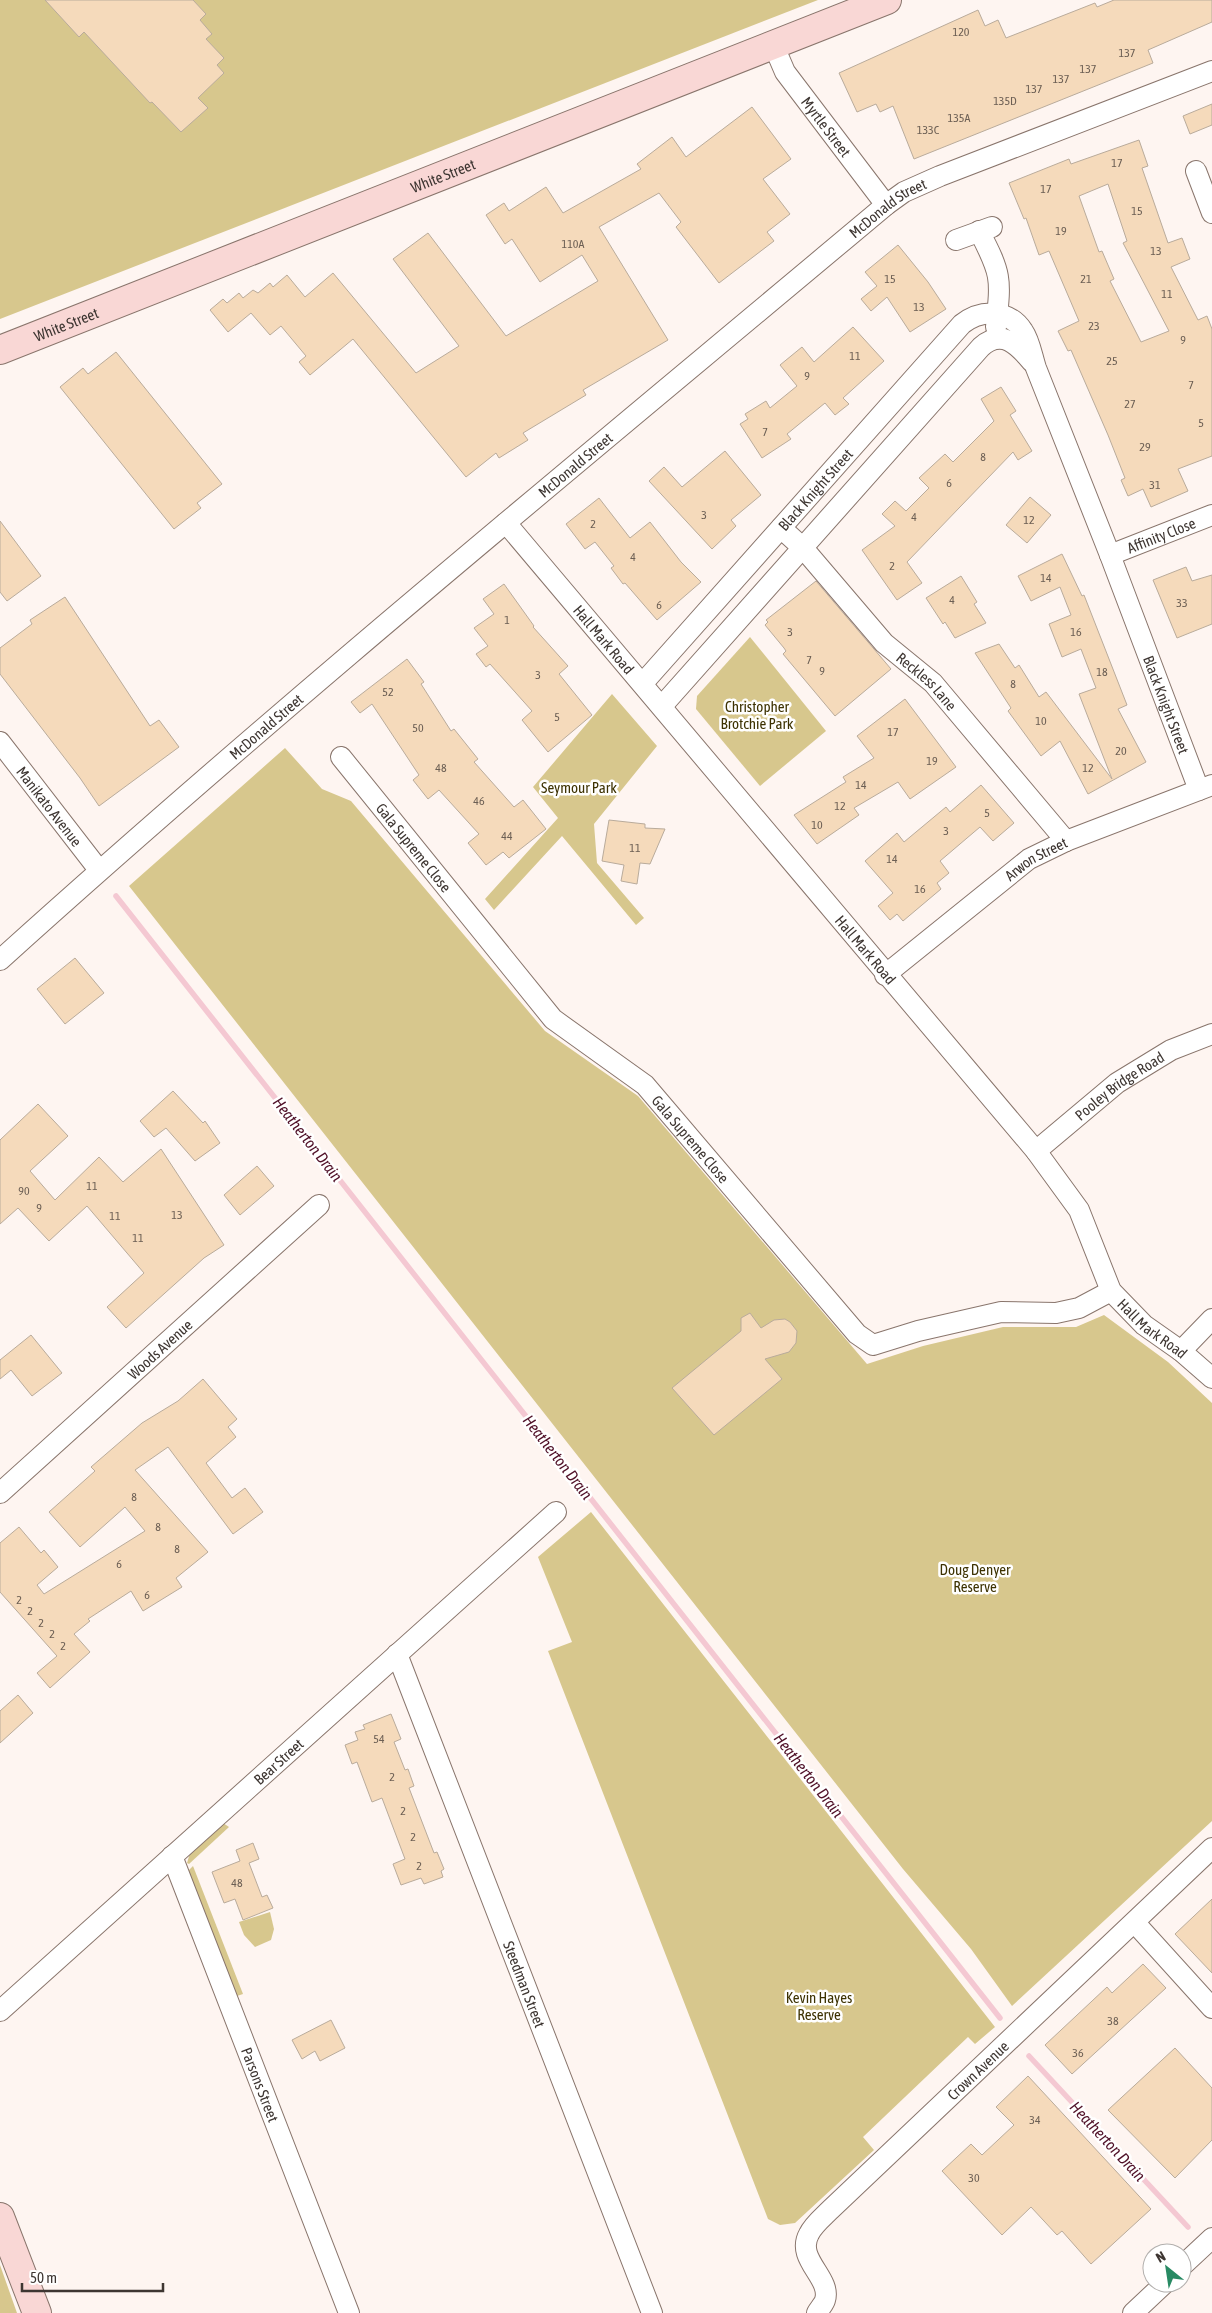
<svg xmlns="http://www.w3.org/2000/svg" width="1212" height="2313" font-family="'Asap Condensed',sans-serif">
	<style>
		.green { fill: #d7c78d }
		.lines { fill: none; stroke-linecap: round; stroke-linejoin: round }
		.stream { stroke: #f4c8d2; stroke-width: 5.5 }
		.building { fill: #f5dabb; stroke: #b9ab9b; fill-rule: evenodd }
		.street-casing { stroke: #89756c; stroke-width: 22 }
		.secondary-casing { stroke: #89756c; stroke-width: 30 }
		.street { stroke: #fff; stroke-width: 20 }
		.secondary { stroke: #f9d7d5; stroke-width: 28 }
		.labels { text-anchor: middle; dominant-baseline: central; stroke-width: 5; stroke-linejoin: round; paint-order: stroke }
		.number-label { font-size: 12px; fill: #6c5f54 }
		.street-label { font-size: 15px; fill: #3e3632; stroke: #fff }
		.park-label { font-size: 15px; fill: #3d3202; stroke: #fff }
		.water-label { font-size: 16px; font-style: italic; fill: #501128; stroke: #fff }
	</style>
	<rect width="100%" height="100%" fill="#fef5f1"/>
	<g class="green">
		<polygon points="0,0 818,0 0,319"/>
		<polygon points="750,637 826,731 760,786 696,709 697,696"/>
		<polygon points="612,694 657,746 594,824 597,863 644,918 636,925 562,836 494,910 485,899 558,818 533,787"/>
		<polygon points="285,748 322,789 351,801 545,1031 638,1096 867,1364 923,1346 1003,1327 1076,1327 1104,1315 1168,1362 1212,1403 1212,1821 1012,2006 971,1949 903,1869 129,886"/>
		<polygon points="591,1512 995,2027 975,2044 968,2037 863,2137 874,2150 795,2223 780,2225 768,2219 548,1651 572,1642 538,1557"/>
		<polygon points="223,1823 229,1827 189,1864 187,1863 190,1853"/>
		<polygon points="193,1866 243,1994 237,1996 188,1871"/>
		<polygon points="270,1912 274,1929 271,1940 255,1947 244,1935 239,1922"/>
		<polygon points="0,2265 17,2313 0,2313"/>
	</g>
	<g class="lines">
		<g class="stream">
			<polyline points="116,896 1000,2018"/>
			<polyline points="1029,2056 1188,2227"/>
		</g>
	</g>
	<g class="building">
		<polygon points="45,0 193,0 206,14 200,20 212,34 206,39 224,58 217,65 224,73 198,98 208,108 181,132 152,102 150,103 84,32 79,37"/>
		<polygon points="1114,0 1212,0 1212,22 1148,50 1153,63 914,159 893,106 880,112 876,104 857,112 839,73 978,10 985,26 998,20 1006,38 1095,3 1097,7"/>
		<polygon points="1212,104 1212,125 1190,134 1183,116"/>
		<polygon points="752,107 791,159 763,179 790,214 767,232 774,241 719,283 676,227 681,222 659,193 599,227 668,340 583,390 586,395 523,433 528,440 499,458 496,453 466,477 353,339 310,375 299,362 306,356 281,326 270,335 251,313 228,332 210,310 223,299 227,303 239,293 243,298 253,290 258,293 270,283 273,287 287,275 305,297 333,273 416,373 459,346 393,259 428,233 506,336 598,281 582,255 540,282 512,239 505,244 486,215 504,203 509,211 546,187 563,213 641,169 637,164 672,137 686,157"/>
		<path d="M1139 140 1148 166 1142 168 1168 243 1182 238 1190 259 1171 267 1198 320 1207 316 1212 329V456L1178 469 1188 491 1151 507 1143 489 1128 496 1121 480 1125 478 1108 435 1071 350 1068 351 1058 331 1079 321 1049 251 1039 255 1026 218 1024 219 1009 183 1069 159 1071 164ZM1108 184 1127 241 1123 243 1169 331 1141 342 1110 281 1114 279 1102 251 1099 252 1079 196Z"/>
		<polygon points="898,245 928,282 946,309 910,332 887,297 871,311 861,299 877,286 865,272"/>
		<polygon points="853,327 884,361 843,398 849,404 835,415 825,403 787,434 791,439 762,458 740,424 748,419 745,414 766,401 770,408 797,386 780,365 802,347 814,362"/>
		<polygon points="116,352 222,484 197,503 201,508 174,529 60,387 83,368 88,374"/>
		<polygon points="1001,387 1016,411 1010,415 1032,451 1018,460 1013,452 907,562 922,583 897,600 862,550 895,526 882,514 895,501 906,511 929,488 919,478 945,454 953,462 994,421 981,399"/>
		<polygon points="725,451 761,495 731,520 736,526 712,549 649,481 664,467 682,487"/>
		<polygon points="1030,497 1051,515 1027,543 1006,525"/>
		<polygon points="599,498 630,538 650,522 681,562 701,582 657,620 625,583 623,584 611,568 614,566 595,542 585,549 566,524"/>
		<polygon points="0,521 41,576 7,601 0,592"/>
		<polygon points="1062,554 1082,596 1084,595 1127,705 1118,709 1146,762 1088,794 1060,741 1041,756 1008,711 1011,708 975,653 999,644 1015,668 1019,665 1039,697 1046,692 1112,779 1079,694 1096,688 1081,649 1062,657 1049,624 1071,615 1060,587 1031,601 1018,576"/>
		<polygon points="1186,567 1192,581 1212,575 1212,624 1177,638 1153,580"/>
		<polygon points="961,576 977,602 974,604 986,623 955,638 945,622 943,624 926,598"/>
		<polygon points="816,581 891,669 835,716 783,654 786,651 784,648 765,625 768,622 766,620"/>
		<polygon points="504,584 534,626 533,627 568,666 559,674 592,715 548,752 522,720 532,711 490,664 486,667 476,654 488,646 474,628 494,614 483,599"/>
		<polygon points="65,597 150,726 159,720 179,747 99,806 80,778 0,674 0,648 32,624 30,620"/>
		<polygon points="407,659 424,682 421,684 451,731 454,729 478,759 474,762 514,807 523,800 546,829 509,858 503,852 486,865 468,843 479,834 439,790 428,799 413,780 419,775 372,704 360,713 351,702"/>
		<polygon points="905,699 956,767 910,799 898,782 854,808 859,815 817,844 794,815 846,782 843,777 874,758 857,736"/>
		<polygon points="981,785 1014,823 993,841 980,827 940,861 949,873 937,883 941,889 903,921 897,914 890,920 878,906 893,893 865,861 897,833 904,842 946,807 950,812"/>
		<polygon points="609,820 645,824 645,828 665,829 650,864 640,863 637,884 621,881 624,865 602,861"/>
		<polygon points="75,958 104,993 65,1024 37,989"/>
		<polygon points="173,1091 203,1123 205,1121 220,1143 195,1161 166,1128 154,1137 140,1121"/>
		<polygon points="38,1104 68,1136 30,1171 55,1200 99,1157 123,1182 161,1149 224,1245 204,1258 126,1328 107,1307 144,1273 87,1206 49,1241 18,1208 0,1224 0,1140"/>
		<polygon points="257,1166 274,1186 240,1215 224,1195"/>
		<polygon points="750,1313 761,1328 774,1320 785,1319 790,1322 797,1331 796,1343 789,1352 765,1359 782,1379 714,1435 672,1388 741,1331 741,1318"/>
		<polygon points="31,1335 62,1373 32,1396 11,1370 0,1379 0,1360"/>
		<polygon points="203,1379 237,1419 228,1427 236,1437 206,1463 232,1498 245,1488 263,1512 233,1534 168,1447 135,1470 208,1552 176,1578 182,1587 143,1611 131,1591 88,1619 90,1621 74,1634 90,1652 50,1688 37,1673 57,1656 0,1592 0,1543 19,1527 41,1553 44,1550 58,1567 37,1585 44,1594 145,1531 125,1507 80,1547 49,1512 95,1471 91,1467 142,1423 178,1401"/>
		<polygon points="18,1695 33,1713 0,1743 0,1711"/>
		<polygon points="391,1714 401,1739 394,1742 405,1770 408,1769 414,1786 409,1788 434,1853 437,1852 444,1869 441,1871 443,1877 424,1884 421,1878 401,1885 393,1864 405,1859 382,1798 372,1802 357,1762 352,1764 345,1745 358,1740 355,1732 365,1729 363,1725"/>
		<polygon points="253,1843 259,1859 249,1863 262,1897 267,1895 273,1908 243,1920 235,1899 224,1903 212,1872 240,1861 236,1850"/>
		<polygon points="1212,1899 1212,1973 1175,1934"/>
		<polygon points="1143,1964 1166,1988 1072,2074 1045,2045 1107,1987 1112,1993"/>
		<polygon points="331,2020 345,2048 320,2061 315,2051 302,2059 292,2040"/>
		<polygon points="1175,2048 1212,2088 1212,2140 1175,2178 1108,2110"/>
		<polygon points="1028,2076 1151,2209 1091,2264 1062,2231 1057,2235 1031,2207 1002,2235 942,2171 971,2144 982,2155 1014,2125 996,2107"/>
	</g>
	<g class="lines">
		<g class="street-casing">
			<g id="street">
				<path id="s1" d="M773 44 785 72 886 205"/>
				<polyline points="1196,171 1212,213"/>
				<path d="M979 231C1002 275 1001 278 996 327"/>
				<polyline points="956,240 992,227"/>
				<path id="s2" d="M506 523 1036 1151 1079 1210 1111 1291 1144 1325 1181 1351 1212 1378"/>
				<path id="s3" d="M781 528 803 548 884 643 933 683 1066 841"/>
				<path id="s4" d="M1110 555 1212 515"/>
				<path id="s5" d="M643 683 962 324C981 309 1009 309 1023 331 1030 341 1032 356 1036 368L1110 555 1199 790"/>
				<path d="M662 706 981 347C1002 328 1018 345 1032 362"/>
				<path id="s6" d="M0 742 99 870"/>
				<path id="s7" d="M341 757 553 1019 645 1085 857 1334 873 1345 918 1331 1001 1312 1056 1313 1079 1308 1111 1291"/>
				<path id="s8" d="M0 960C288 700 589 454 886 205L904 192 940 176 1212 71"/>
				<path id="s9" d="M885 975 1029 859 1066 841 1212 785"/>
				<path id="s10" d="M1036 1151 1117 1083 1171 1050 1212 1034"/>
				<polyline points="1181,1351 1212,1319"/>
				<path id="s11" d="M0 1493 319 1205"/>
				<path id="s12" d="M397 1654 652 2313"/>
				<path id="s13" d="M172 1856 349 2313"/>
				<polyline points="1135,1923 1212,2008"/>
				<path id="s14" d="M0 2011 556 1512"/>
				<polyline points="1182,2266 1212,2238"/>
				<path id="s15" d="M817 2313C819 2309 824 2304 825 2300 832 2278 795 2259 809 2234 813 2225 823 2217 830 2210L1212 1848"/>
				<polyline points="1133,2313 1165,2283"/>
			</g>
		</g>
		<g class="secondary-casing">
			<g id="secondary">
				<path id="s16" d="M0 350 887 0"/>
				<polyline points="0,2217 37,2313"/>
			</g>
		</g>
		<use href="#street" class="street"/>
		<use href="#secondary" class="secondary"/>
	</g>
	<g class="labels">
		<g class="number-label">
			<text x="961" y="32">120</text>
			<text x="1127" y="53">137</text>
			<text x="1088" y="69">137</text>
			<text x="1061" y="79">137</text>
			<text x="1034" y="89">137</text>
			<text x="1005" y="101">135D</text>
			<text x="959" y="118">135A</text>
			<text x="928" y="130">133C</text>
			<text x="1117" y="163">17</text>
			<text x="1046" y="189">17</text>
			<text x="1137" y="211">15</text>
			<text x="1061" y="231">19</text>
			<text x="573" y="244">110A</text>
			<text x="1156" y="251">13</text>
			<text x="890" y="279">15</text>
			<text x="1086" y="279">21</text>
			<text x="1167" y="294">11</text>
			<text x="919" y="307">13</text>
			<text x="1094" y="326">23</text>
			<text x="1183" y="340">9</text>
			<text x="855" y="356">11</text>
			<text x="1112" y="361">25</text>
			<text x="807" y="376">9</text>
			<text x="1191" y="385">7</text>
			<text x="1130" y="404">27</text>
			<text x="1201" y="423">5</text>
			<text x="765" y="432">7</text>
			<text x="1145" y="447">29</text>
			<text x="983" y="457">8</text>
			<text x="949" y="483">6</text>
			<text x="1155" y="485">31</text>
			<text x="704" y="515">3</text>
			<text x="914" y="517">4</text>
			<text x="1029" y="520">12</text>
			<text x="593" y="524">2</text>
			<text x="633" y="557">4</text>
			<text x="892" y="566">2</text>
			<text x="1046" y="578">14</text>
			<text x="952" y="600">4</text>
			<text x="1182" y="603">33</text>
			<text x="659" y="605">6</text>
			<text x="507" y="620">1</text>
			<text x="790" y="632">3</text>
			<text x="1076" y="632">16</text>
			<text x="809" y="660">7</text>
			<text x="822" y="671">9</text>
			<text x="1102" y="672">18</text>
			<text x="538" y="675">3</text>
			<text x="1013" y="684">8</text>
			<text x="388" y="692">52</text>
			<text x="557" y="717">5</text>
			<text x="1041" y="721">10</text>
			<text x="418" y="728">50</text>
			<text x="893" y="732">17</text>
			<text x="1121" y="751">20</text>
			<text x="932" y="761">19</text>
			<text x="441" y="768">48</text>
			<text x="1088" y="768">12</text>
			<text x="861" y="785">14</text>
			<text x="479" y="801">46</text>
			<text x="840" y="806">12</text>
			<text x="987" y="813">5</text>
			<text x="817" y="825">10</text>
			<text x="946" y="831">3</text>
			<text x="507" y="836">44</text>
			<text x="635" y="848">11</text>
			<text x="892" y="859">14</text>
			<text x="920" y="889">16</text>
			<text x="92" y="1186">11</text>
			<text x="24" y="1191">90</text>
			<text x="39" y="1208">9</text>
			<text x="177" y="1215">13</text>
			<text x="115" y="1216">11</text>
			<text x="138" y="1238">11</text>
			<text x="134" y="1497">8</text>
			<text x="158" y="1527">8</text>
			<text x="177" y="1549">8</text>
			<text x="119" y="1564">6</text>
			<text x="147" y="1595">6</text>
			<text x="19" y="1600">2</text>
			<text x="30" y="1611">2</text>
			<text x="41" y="1623">2</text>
			<text x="52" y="1634">2</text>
			<text x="63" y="1646">2</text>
			<text x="379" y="1739">54</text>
			<text x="392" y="1777">2</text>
			<text x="403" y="1811">2</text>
			<text x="413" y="1837">2</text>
			<text x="419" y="1866">2</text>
			<text x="237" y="1883">48</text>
			<text x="1113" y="2021">38</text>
			<text x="1078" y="2053">36</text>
			<text x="1035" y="2120">34</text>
			<text x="974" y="2178">30</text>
		</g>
		<g class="street-label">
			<text stroke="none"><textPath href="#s1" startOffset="99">Myrtle Street</textPath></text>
			<text stroke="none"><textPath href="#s16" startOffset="476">White Street</textPath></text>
			<text stroke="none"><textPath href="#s8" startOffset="1164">McDonald Street</textPath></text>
			<text stroke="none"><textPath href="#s16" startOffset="71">White Street</textPath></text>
			<text stroke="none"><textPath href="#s8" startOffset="759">McDonald Street</textPath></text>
			<text stroke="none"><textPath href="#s5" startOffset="259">Black Knight Street</textPath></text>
			<text stroke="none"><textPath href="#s4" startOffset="55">Affinity Close</textPath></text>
			<text stroke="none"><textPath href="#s2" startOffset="152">Hall Mark Road</textPath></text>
			<text stroke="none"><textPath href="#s3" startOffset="212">Reckless Lane</textPath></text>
			<text stroke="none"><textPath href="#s5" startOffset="950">Black Knight Street</textPath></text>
			<text stroke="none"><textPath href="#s8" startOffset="354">McDonald Street</textPath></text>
			<text stroke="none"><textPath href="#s6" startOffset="81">Manikato Avenue</textPath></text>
			<text stroke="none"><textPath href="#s7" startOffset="116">Gala Supreme Close</textPath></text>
			<text stroke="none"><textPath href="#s9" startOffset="191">Arwon Street</textPath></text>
			<text stroke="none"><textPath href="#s2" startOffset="558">Hall Mark Road</textPath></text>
			<text stroke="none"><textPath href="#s10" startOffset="106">Pooley Bridge Road</textPath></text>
			<text stroke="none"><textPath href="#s7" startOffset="521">Gala Supreme Close</textPath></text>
			<text stroke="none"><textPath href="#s2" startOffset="1038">Hall Mark Road</textPath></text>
			<text stroke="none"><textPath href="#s11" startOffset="215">Woods Avenue</textPath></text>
			<text stroke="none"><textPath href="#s14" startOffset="374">Bear Street</textPath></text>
			<text stroke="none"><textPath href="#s12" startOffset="354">Steedman Street</textPath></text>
			<text stroke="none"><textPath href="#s15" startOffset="322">Crown Avenue</textPath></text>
			<text stroke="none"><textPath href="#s13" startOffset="245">Parsons Street</textPath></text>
		</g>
		<g class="park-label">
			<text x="757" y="706">Christopher<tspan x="757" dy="17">Brotchie Park</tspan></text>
			<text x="579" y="787">Seymour Park</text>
			<text x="975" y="1569">Doug Denyer<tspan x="975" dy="17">Reserve</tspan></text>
			<text x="819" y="1997">Kevin Hayes<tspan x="819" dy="17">Reserve</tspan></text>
		</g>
		<g class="water-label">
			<text transform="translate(308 1139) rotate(52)">Heatherton Drain</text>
			<text transform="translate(558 1457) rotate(52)">Heatherton Drain</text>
			<text transform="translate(809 1775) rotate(52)">Heatherton Drain</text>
			<text transform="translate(1108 2141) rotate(47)">Heatherton Drain</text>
		</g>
	</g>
	<g transform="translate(1167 2268) rotate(330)"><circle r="24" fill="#ffffff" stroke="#b2afad"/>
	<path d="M0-4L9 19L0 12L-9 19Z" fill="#288a63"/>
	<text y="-8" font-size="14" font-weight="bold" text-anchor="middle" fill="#3e3632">N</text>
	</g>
	<path d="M22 2283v8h141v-8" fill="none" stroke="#3e3632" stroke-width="2.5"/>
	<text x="30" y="2283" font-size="15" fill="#3e3632" stroke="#ffffff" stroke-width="4" paint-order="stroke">50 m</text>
</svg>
